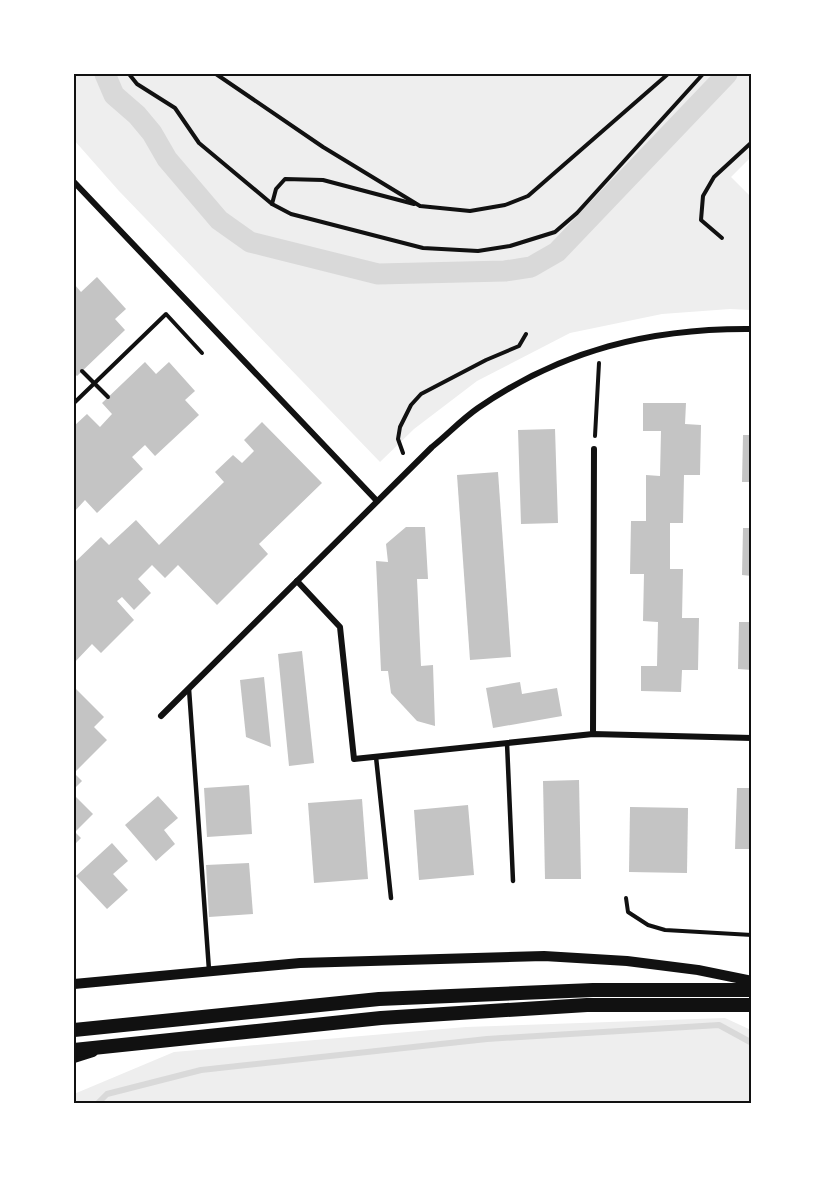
<svg xmlns="http://www.w3.org/2000/svg" width="825" height="1177" font-family="Arial,sans-serif">
	<style>
		.green { fill: #eee }
		.lines { fill: none; stroke-linecap: round; stroke-linejoin: round }
		.stream { stroke: #d9d9d9; stroke-width: 6 }
		.canal { stroke: #d9d9d9; stroke-width: 21 }
		.building { fill: #c4c4c4 }
		.path { stroke: #111; stroke-width: 4 }
		.service { stroke: #111; stroke-width: 4.5 }
		.minor { stroke: #111; stroke-width: 6 }
		.tertiary { stroke: #111; stroke-width: 10 }
		.primary { stroke: #111; stroke-width: 14 }
		.neatline { fill: none; stroke: #111; stroke-width: 2 }
	</style>
	<rect width="100%" height="100%" fill="#fff"/>
	<g class="green">
		<polygon points="74,74 751,74 751,157 731,177 751,197 751,310 730,309 662,314 570,333 477,381 414,429 380,462 119,191 74,140"/>
		<polygon points="725,1018 751,1030 751,1103 74,1103 74,1094 174,1052 466,1027"/>
	</g>
	<g class="lines">
		<polyline class="stream" points="97,1104 107,1094 201,1070 487,1039 719,1025 752,1043"/>
		<polyline class="canal" points="105,74 114,95 137,115 152,133 167,159 219,220 250,242 378,274 505,271 531,267 557,252 727,74"/>
	</g>
	<g class="building">
		<polygon points="97,277 126,309 115,319 125,330 77,376 74,373 74,284 81,292"/>
		<polygon points="145,362 156,374 169,362 195,391 185,400 199,415 155,456 145,445 132,457 143,469 97,513 85,500 74,512 74,426 87,414 100,427 112,414 102,403"/>
		<polygon points="643,403 686,403 685,424 701,425 700,475 684,475 683,523 670,523 670,569 683,569 682,618 699,618 698,670 682,670 681,692 641,691 641,666 657,666 658,622 643,621 644,574 630,574 631,521 646,521 646,475 660,476 661,431 643,431"/>
		<polygon points="262,422 322,483 259,544 268,554 217,605 178,565 165,578 152,565 138,579 151,593 134,610 122,597 117,601 134,620 101,653 92,644 74,663 74,563 101,537 109,545 136,520 159,545 224,482 215,472 233,455 242,463 254,451 244,440"/>
		<polygon points="555,429 558,523 521,524 518,430"/>
		<polygon points="743,435 752,435 752,482 742,482"/>
		<polygon points="498,472 511,657 470,660 457,475"/>
		<polygon points="406,527 425,527 428,579 417,579 421,666 433,665 435,726 417,721 391,693 388,671 381,671 376,561 388,562 386,544"/>
		<polygon points="743,528 752,528 752,576 742,575"/>
		<polygon points="739,622 752,622 752,670 738,669"/>
		<polygon points="302,651 314,763 289,766 278,654"/>
		<polygon points="264,677 271,747 246,737 240,680"/>
		<polygon points="520,682 522,694 557,688 562,716 493,728 486,688"/>
		<polygon points="74,687 104,717 94,727 107,740 74,773 82,781 74,789"/>
		<polygon points="579,780 581,879 545,879 543,781"/>
		<polygon points="249,785 252,834 207,837 204,788"/>
		<polygon points="737,788 752,788 752,849 735,849"/>
		<polygon points="74,795 93,814 75,832 81,838 74,845"/>
		<polygon points="158,796 178,818 164,830 175,844 156,861 125,825"/>
		<polygon points="362,799 368,879 314,883 308,803"/>
		<polygon points="468,805 474,875 419,880 414,810"/>
		<polygon points="630,807 688,808 687,873 629,872"/>
		<polygon points="112,843 128,861 113,874 128,890 107,909 76,876"/>
		<polygon points="249,863 253,914 209,917 206,865"/>
	</g>
	<g class="lines">
		<g class="path">
			<polyline points="129,74 137,84 175,108 199,143 272,204 291,214 423,248 478,251 510,246 555,232 577,213 703,74"/>
			<polyline points="216,74 323,147 420,206 470,211 505,205 528,196 668,74"/>
			<polyline points="272,204 276,189 285,179 323,180 414,204"/>
			<polyline points="722,238 701,220 703,196 714,177 752,142"/>
			<polyline points="82,371 108,397"/>
			<polyline points="74,403 166,314 202,353"/>
			<polyline points="595,436 599,363"/>
			<polyline points="403,453 398,439 400,427 411,405 421,394 486,360 519,346 526,334"/>
			<polyline points="626,898 628,912 648,925 665,930 752,935"/>
		</g>
		<g class="service">
			<polyline points="189,689 209,970"/>
			<polyline points="507,743 513,881"/>
			<polyline points="376,757 391,898"/>
		</g>
		<g class="minor">
			<polyline points="74,182 377,501"/>
			<polyline points="297,581 340,627 354,759 593,734 752,738"/>
			<path d="M161 716 432 447C447 435 462 419 478 408 562 350 650 328 752 329"/>
			<polyline points="593,734 594,449"/>
		</g>
		<g class="tertiary">
			<polyline points="74,984 300,963 544,956 627,961 698,970 752,981"/>
			<polyline points="74,1058 93,1052"/>
		</g>
		<g class="primary">
			<polyline points="74,1030 379,999 593,990 752,990"/>
			<polyline points="74,1050 381,1018 587,1005 752,1005"/>
		</g>
	</g>
	<rect width="825" height="1177" fill="none" stroke="#ffffff" stroke-width="150"/>
	<rect x="75" y="75" width="675" height="1027" class="neatline"/>
</svg>
